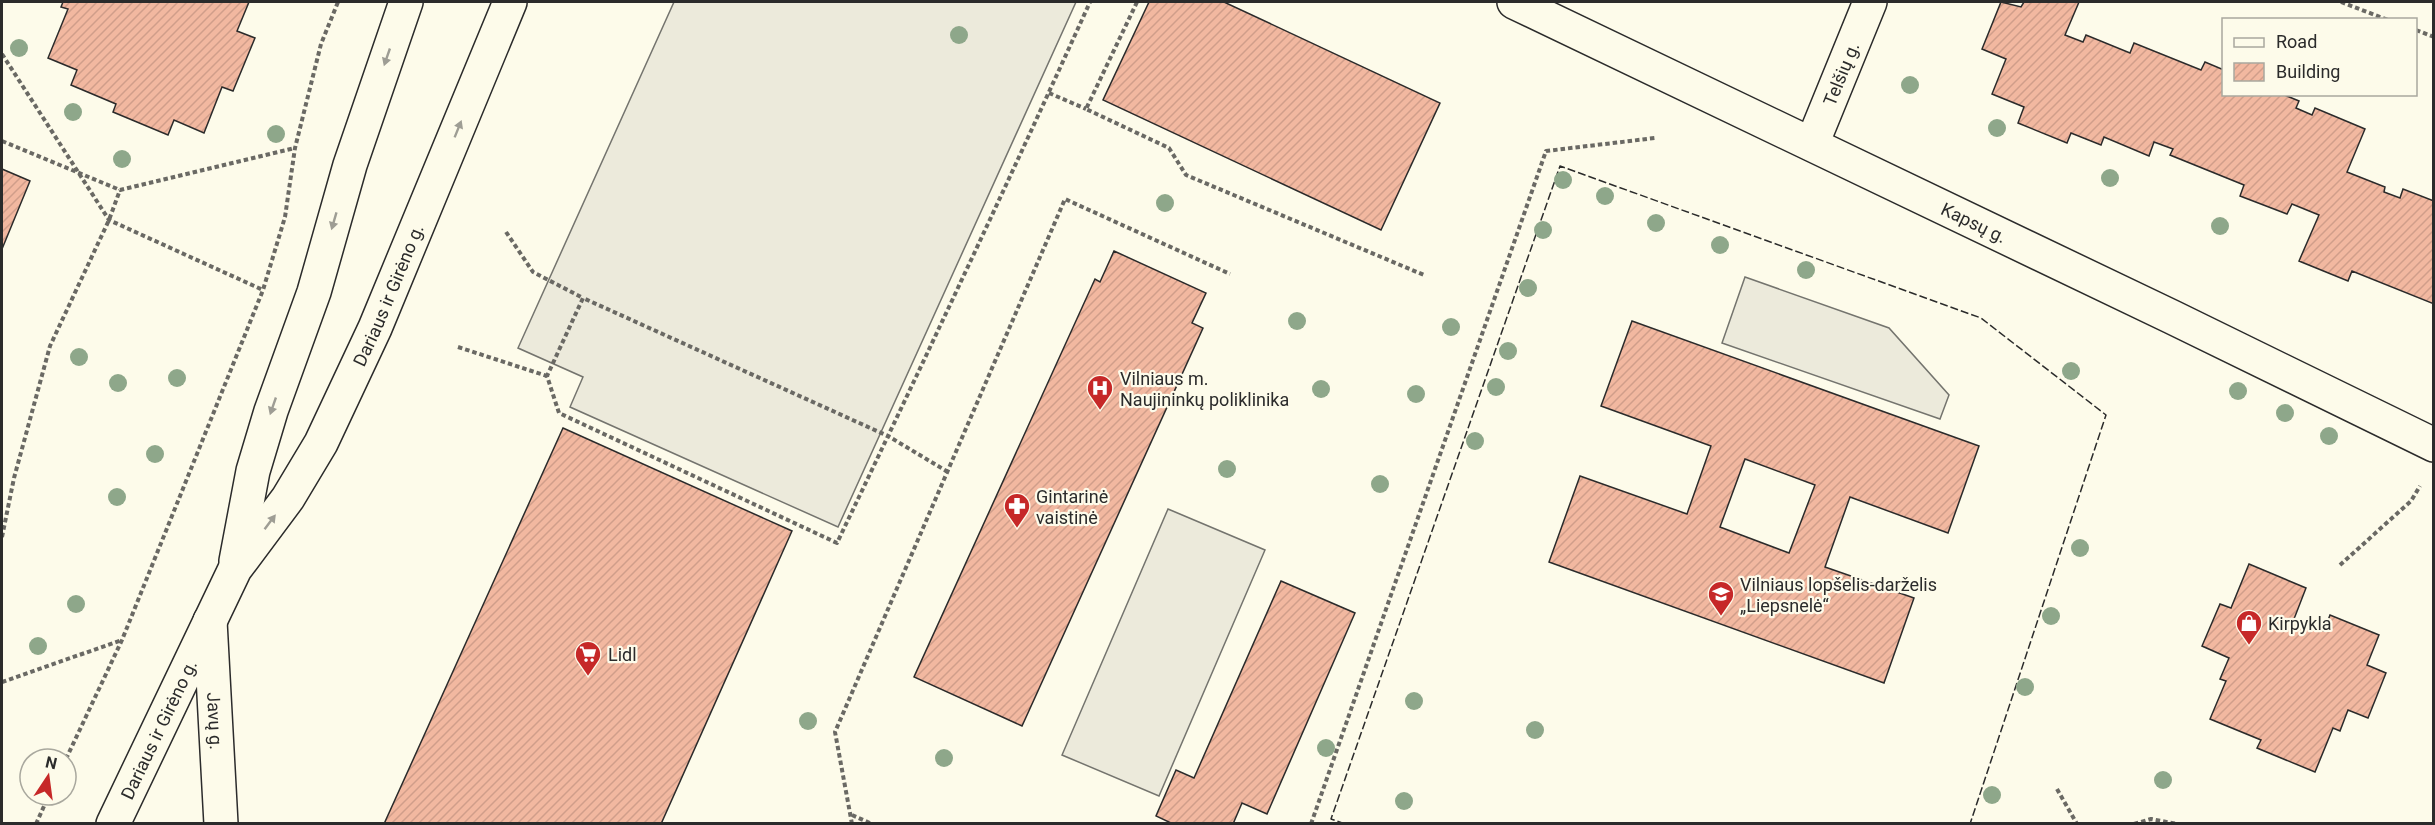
<svg xmlns="http://www.w3.org/2000/svg" width="2435" height="825" font-family="Roboto,sans-serif">
	<style>
		.parking { fill: #eceadb; stroke: #74746e; stroke-width: 1.5 }
		.building { fill: url(#building-hatch); stroke: #2b2b2b; stroke-width: 1.5; fill-rule: evenodd }
		.lines { fill: none; stroke-linecap: round; stroke-linejoin: round }
		.minor-casing { stroke: #2b2b2b; stroke-width: 36 }
		.primary-casing { stroke: #2b2b2b; stroke-width: 36 }
		.path { stroke: #6a6964; stroke-width: 4; stroke-dasharray: 4.5 3; stroke-linecap: butt }
		.minor { stroke: #fdfbea; stroke-width: 33 }
		.primary { stroke: #fdfbea; stroke-width: 33 }
		.fence { stroke: #2b2b2b; stroke-width: 1.5; stroke-dasharray: 8 3; stroke-linecap: butt }
		.tree { fill: #8ea78a }
		.oneway { fill: #9e9d94 }
		.labels { text-anchor: middle; dominant-baseline: central; stroke-width: 4.5; stroke-linejoin: round; paint-order: stroke }
		.street-label { font-size: 18px; fill: #2b2b2b; stroke: #fdfbea }
		.poi-label { font-size: 18px; fill: #2b2b2b; stroke: #fdfbea; text-anchor: start }
	</style>
	<defs>
		<pattern id="building-hatch" width="6" height="6" patternUnits="userSpaceOnUse" patternTransform="scale(1.5)"><rect width="6" height="6" fill="#f2b8a0"/><path d="M-1 1l2-2M0 6l6-6M5 7l2-2" fill="none" stroke="#d09e8a"/></pattern>
	</defs>
	<rect width="100%" height="100%" fill="#fdfbea"/>
	<g class="parking">
		<polygon points="674,2 1076,2 838,527 570,407 583,377 518,348"/>
		<polygon points="1745,277 1889,328 1949,395 1940,419 1722,343"/>
		<polygon points="1168,509 1265,550 1159,796 1062,755"/>
	</g>
	<g class="building">
		<polygon points="63,2 249,2 237,31 255,38 233,91 222,87 204,133 174,120 168,135 113,112 116,104 71,85 77,70 48,58 68,9 61,7"/>
		<polygon points="1149,2 1224,2 1440,103 1381,230 1103,100"/>
		<polygon points="2001,2 2021,7 2024,2 2079,2 2065,35 2083,42 2086,35 2130,53 2134,43 2201,70 2205,62 2224,70 2224,94 2282,94 2299,101 2296,108 2312,115 2315,108 2365,129 2347,172 2385,187 2384,192 2400,198 2403,189 2434,201 2434,304 2352,271 2348,281 2299,261 2319,215 2292,204 2287,214 2240,196 2244,185 2170,155 2173,149 2154,142 2149,156 2104,137 2101,145 2071,133 2067,143 2018,123 2024,107 1992,94 2006,59 1982,49"/>
		<polygon points="2,169 30,181 2,249"/>
		<polygon points="1114,251 1206,293 1192,323 1203,328 1022,726 914,677 1095,279 1100,282"/>
		<path d="M1632 321 1979 446 1948 533 1850 497 1825 567 1914 598 1884 683 1549 562 1580 476 1687 514 1711 446 1601 406ZM1745 459 1815 485 1789 553 1720 527Z"/>
		<polygon points="563,428 792,531 661,824 384,824"/>
		<polygon points="2249,564 2306,588 2294,619 2324,631 2330,615 2379,635 2367,665 2386,673 2368,718 2348,710 2340,731 2333,728 2315,772 2257,748 2261,740 2210,719 2226,681 2220,679 2229,658 2202,646 2220,604 2231,608"/>
		<polygon points="1281,581 1355,613 1267,814 1242,803 1233,824 1173,824 1156,816 1176,770 1194,778"/>
	</g>
	<g class="lines">
		<g class="minor-casing">
			<g id="minor">
				<path id="s1" d="M1514 2 2172 317 2434 445"/>
				<path id="s2" d="M1812 144 1870 2"/>
				<path id="s3" d="M210 621 221 824"/>
			</g>
		</g>
		<g class="primary-casing">
			<g id="primary">
				<polyline points="236,561 253,471 271,411 314,292 350,165 406,2"/>
				<path id="s4" d="M113 824 235 569 288 498 321 443 375 328 510 2"/>
			</g>
		</g>
		<g class="path">
			<polyline points="1137,2 1086,109 1169,148 1186,175 1424,275"/>
			<polyline points="2341,2 2388,20"/>
			<polyline points="2416,30 2434,37"/>
			<polyline points="2,54 109,220 263,290"/>
			<polyline points="1049,93 1086,109"/>
			<polyline points="2,141 120,190 295,148"/>
			<polyline points="506,232 533,272 583,298"/>
			<polyline points="458,347 547,376"/>
			<path d="M948 472 888 436 583 298 547 376 559 413 837 543C923 363 1008 183 1090 2"/>
			<polyline points="2,537 14,478 50,346 109,220 120,190"/>
			<polyline points="2340,565 2411,501 2420,486"/>
			<polyline points="2,682 122,640"/>
			<polyline points="66,759 122,640 263,290 285,217 295,148 321,44 338,2"/>
			<polyline points="2057,789 2077,824"/>
			<polyline points="852,815 872,824"/>
			<polyline points="36,824 49,795"/>
			<polyline points="852,824 835,732 1065,199 1230,274"/>
			<polyline points="1311,824 1546,151 1655,138"/>
			<polyline points="2134,824 2151,819 2177,824"/>
		</g>
		<use href="#minor" class="minor"/>
		<use href="#primary" class="primary"/>
		<polyline class="fence" points="1345,824 1331,819 1560,166 1981,318 2106,415 1970,824"/>
	</g>
	<g class="tree">
		<circle cx="959" cy="35" r="9"/>
		<circle cx="19" cy="48" r="9"/>
		<circle cx="1910" cy="85" r="9"/>
		<circle cx="73" cy="112" r="9"/>
		<circle cx="1997" cy="128" r="9"/>
		<circle cx="276" cy="134" r="9"/>
		<circle cx="122" cy="159" r="9"/>
		<circle cx="2110" cy="178" r="9"/>
		<circle cx="1563" cy="180" r="9"/>
		<circle cx="1605" cy="196" r="9"/>
		<circle cx="1165" cy="203" r="9"/>
		<circle cx="1656" cy="223" r="9"/>
		<circle cx="2220" cy="226" r="9"/>
		<circle cx="1543" cy="230" r="9"/>
		<circle cx="1720" cy="245" r="9"/>
		<circle cx="1806" cy="270" r="9"/>
		<circle cx="1528" cy="288" r="9"/>
		<circle cx="1297" cy="321" r="9"/>
		<circle cx="1451" cy="327" r="9"/>
		<circle cx="1508" cy="351" r="9"/>
		<circle cx="79" cy="357" r="9"/>
		<circle cx="2071" cy="371" r="9"/>
		<circle cx="177" cy="378" r="9"/>
		<circle cx="118" cy="383" r="9"/>
		<circle cx="1496" cy="387" r="9"/>
		<circle cx="1321" cy="389" r="9"/>
		<circle cx="2238" cy="391" r="9"/>
		<circle cx="1416" cy="394" r="9"/>
		<circle cx="2285" cy="413" r="9"/>
		<circle cx="2329" cy="436" r="9"/>
		<circle cx="1475" cy="441" r="9"/>
		<circle cx="155" cy="454" r="9"/>
		<circle cx="1227" cy="469" r="9"/>
		<circle cx="1380" cy="484" r="9"/>
		<circle cx="117" cy="497" r="9"/>
		<circle cx="2080" cy="548" r="9"/>
		<circle cx="76" cy="604" r="9"/>
		<circle cx="2051" cy="616" r="9"/>
		<circle cx="38" cy="646" r="9"/>
		<circle cx="2025" cy="687" r="9"/>
		<circle cx="1414" cy="701" r="9"/>
		<circle cx="808" cy="721" r="9"/>
		<circle cx="1535" cy="730" r="9"/>
		<circle cx="1326" cy="748" r="9"/>
		<circle cx="944" cy="758" r="9"/>
		<circle cx="2163" cy="780" r="9"/>
		<circle cx="1992" cy="795" r="9"/>
		<circle cx="1404" cy="801" r="9"/>
	</g>
	<defs><path id="oneway-solid" d="M-6-.8H1V-3.2L6.5 0L1 3.2V.8H-6Z" transform="scale(1.5)"/></defs>
	<g class="oneway">
		<use href="#oneway-solid" transform="translate(387 57) rotate(109)"/>
		<use href="#oneway-solid" transform="translate(458 129) rotate(-68)"/>
		<use href="#oneway-solid" transform="translate(334 221) rotate(106)"/>
		<use href="#oneway-solid" transform="translate(273 406) rotate(109)"/>
		<use href="#oneway-solid" transform="translate(270 522) rotate(-53)"/>
	</g>
	<defs>
		<g id="hospital-pin" transform="scale(1.35)"><path d="M0 17L-7.5 6A9.5 9.5 0 1 1 7.5 6Z" fill="#c62828" stroke="#fdfbea"/><path d="M-5-5h3v3.5h4V-5h3V5h-3V1.5h-4V5h-3Z" fill="#fff"/></g>
		<g id="pharmacy-pin" transform="scale(1.35)"><path d="M0 17L-7.5 6A9.5 9.5 0 1 1 7.5 6Z" fill="#c62828" stroke="#fdfbea"/><path d="M-2-6h4v4h4v4h-4v4h-4v-4h-4v-4h4Z" fill="#fff"/></g>
		<g id="school-pin" transform="scale(1.35)"><path d="M0 17L-7.5 6A9.5 9.5 0 1 1 7.5 6Z" fill="#c62828" stroke="#fdfbea"/><path d="M0-5L7-2L0 1L-7-2ZM-4 1L0 2.5L4 1V4Q0 6-4 4Z" fill="#fff"/></g>
		<g id="shop-pin" transform="scale(1.35)"><path d="M0 17L-7.5 6A9.5 9.5 0 1 1 7.5 6Z" fill="#c62828" stroke="#fdfbea"/><path d="M-5-2.5h2.3a2.7 3.5 0 0 1 5.4 0H5L5.5 6h-11ZM-1.5-2.5h3a1.5 2.3 0 0 0-3 0Z" fill="#fff"/></g>
		<g id="supermarket-pin" transform="scale(1.35)"><path d="M0 17L-7.5 6A9.5 9.5 0 1 1 7.5 6Z" fill="#c62828" stroke="#fdfbea"/><path d="M-6-5.5h2.5l.6 2H6L4.5 2H-2.5L-4.4-4H-6ZM-1.5 3.2a1.3 1.3 0 1 0 .1 0ZM3 3.2a1.3 1.3 0 1 0 .1 0Z" fill="#fff"/></g>
	</defs>
	<g fill-rule="evenodd">
		<use href="#hospital-pin" x="1100" y="388"/>
		<use href="#pharmacy-pin" x="1017" y="506"/>
		<use href="#school-pin" x="1721" y="594"/>
		<use href="#shop-pin" x="2249" y="623"/>
		<use href="#supermarket-pin" x="588" y="654"/>
	</g>
	<g class="labels">
		<g class="street-label">
			<text stroke="none"><textPath href="#s2" startOffset="76">Telšių g.</textPath></text>
			<text stroke="none"><textPath href="#s1" startOffset="510">Kapsų g.</textPath></text>
			<text stroke="none"><textPath href="#s4" startOffset="598">Dariaus ir Girėno g.</textPath></text>
			<text stroke="none"><textPath href="#s3" startOffset="100">Javų g.</textPath></text>
			<text stroke="none"><textPath href="#s4" startOffset="105">Dariaus ir Girėno g.</textPath></text>
		</g>
		<g class="poi-label">
			<text x="1120" y="378">Vilniaus m.<tspan x="1120" dy="21">Naujininkų poliklinika</tspan></text>
			<text x="1036" y="496">Gintarinė<tspan x="1036" dy="21">vaistinė</tspan></text>
			<text x="1740" y="584">Vilniaus lopšelis-darželis<tspan x="1740" dy="21">„Liepsnelė“</tspan></text>
			<text x="2268" y="623">Kirpykla</text>
			<text x="608" y="654">Lidl</text>
		</g>
	</g>
	<rect width="2435" height="825" fill="none" stroke="#2b2b2b" stroke-width="6"/>
	<rect x="2222" y="18" width="195" height="78" fill="#fdfbea" stroke="#a9a89e" stroke-width="1.5"/>
	<rect x="2234" y="38" width="30" height="9" fill="#fdfbea" stroke="#a9a89e" stroke-width="1.5"/>
	<text x="2276" y="48" font-size="18" fill="#2b2b2b">Road</text>
	<rect x="2234" y="63" width="30" height="18" fill="url(#building-hatch)" stroke="#a9a89e" stroke-width="1.5"/>
	<text x="2276" y="78" font-size="18" fill="#2b2b2b">Building</text>
	<g transform="translate(48 777) rotate(13)"><circle r="28" fill="#fdfbea" stroke="#a9a89e" stroke-width="1.5"/>
	<path d="M0-4.5L10 22L0 15L-10 22Z" fill="#c62828"/>
	<text y="-9" font-size="16" font-weight="bold" text-anchor="middle" fill="#2b2b2b">N</text>
	</g>
</svg>
